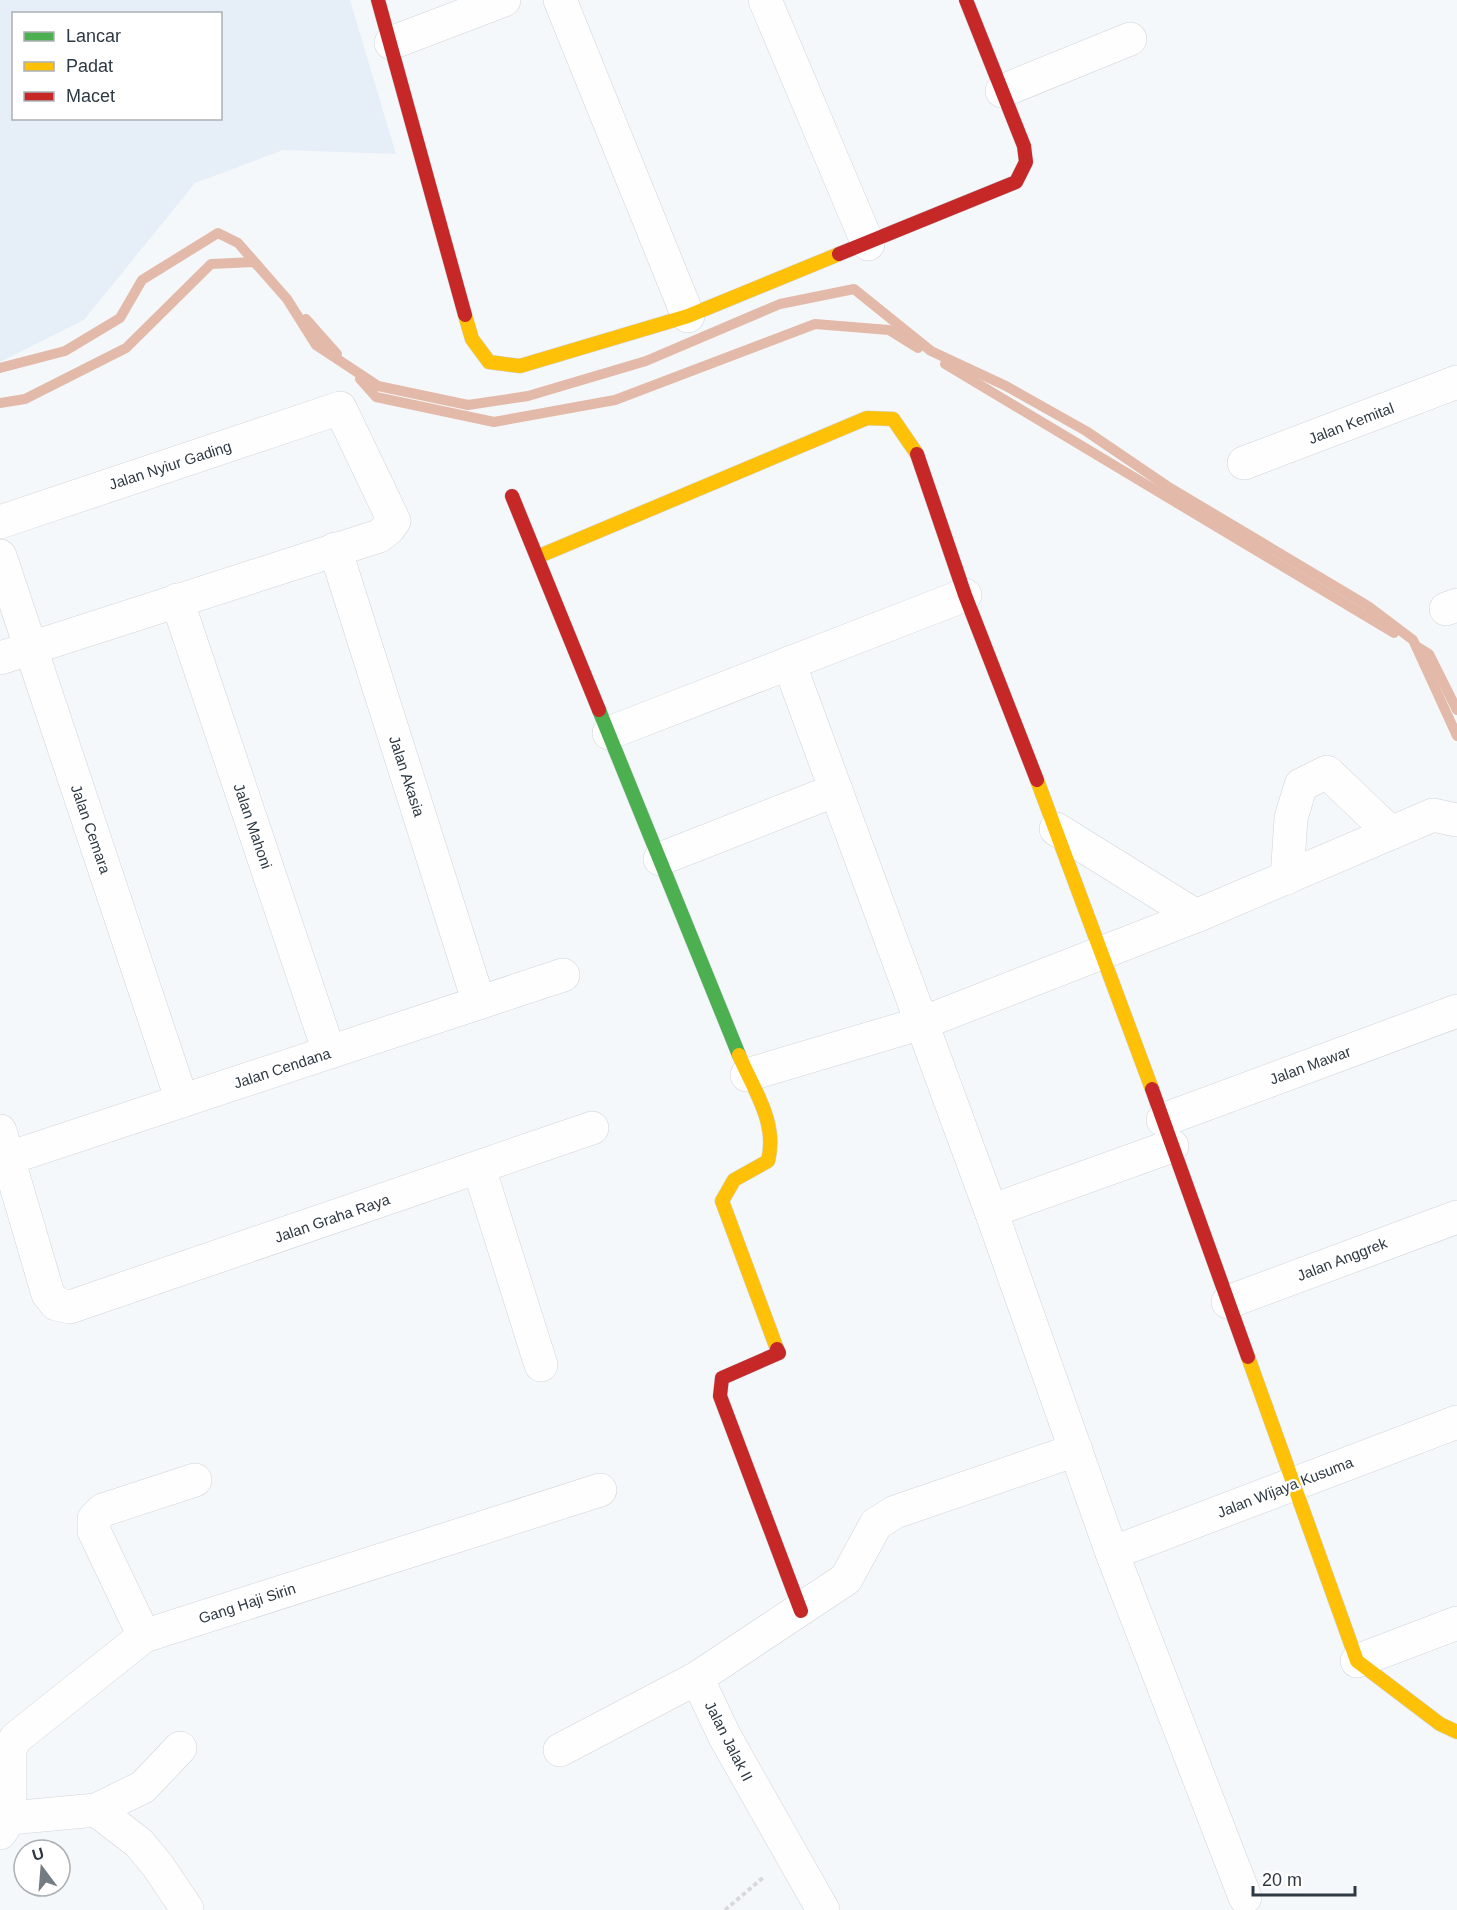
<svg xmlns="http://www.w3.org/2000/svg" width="1457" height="1910" font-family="Helvetica,sans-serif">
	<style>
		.built { fill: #e6eff7; fill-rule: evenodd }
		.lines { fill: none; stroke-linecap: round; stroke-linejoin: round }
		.stream { stroke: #e3baa9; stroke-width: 10 }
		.street-casing { stroke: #ced5db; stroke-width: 34 }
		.fast-casing { stroke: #ced5db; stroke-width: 15 }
		.slow-casing { stroke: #ced5db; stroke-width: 15 }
		.jam-casing { stroke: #ced5db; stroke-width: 15 }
		.path { stroke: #d8d9db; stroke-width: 4; stroke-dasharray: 4.5 3; stroke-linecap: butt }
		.street { stroke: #fefefe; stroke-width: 33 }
		.fast { stroke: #4caf50; stroke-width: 14 }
		.slow { stroke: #ffc107; stroke-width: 14 }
		.jam { stroke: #c62828; stroke-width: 14 }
		.labels { text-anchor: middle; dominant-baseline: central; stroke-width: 4.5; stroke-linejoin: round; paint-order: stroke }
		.street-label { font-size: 15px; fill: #2e3943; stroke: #fff }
	</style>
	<rect width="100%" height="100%" fill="#f5f8fa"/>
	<path class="built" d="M0 0H350L396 154 283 150 195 183 84 320 0 362ZM14 14H220V118H14Z"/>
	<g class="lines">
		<g class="stream">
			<polyline points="306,319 337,354"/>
			<polyline points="945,364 1394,633"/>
			<polyline points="0,368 65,351 120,318 142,280 218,233 238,243 287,299 316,345 378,386 468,405 528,396 646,361 780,304 854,289 931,351 1006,386 1086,431 1167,486 1368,606 1413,640 1457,736"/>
			<polyline points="360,379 376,397 494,422 615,400 815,324 889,330 918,348"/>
			<polyline points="0,403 25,399 126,348 211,264 254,262 257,265"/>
			<polyline points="1416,646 1429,654 1457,710"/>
		</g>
		<g class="street-casing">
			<g id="street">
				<polyline points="560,0 688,316"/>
				<polyline points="765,0 868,244"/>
				<polyline points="391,43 504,0"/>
				<polyline points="1002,91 1130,39"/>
				<polyline points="1244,463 1457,382"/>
				<polyline points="0,522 340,408 394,521 389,528 379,536 0,658"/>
				<polyline points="335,549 479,1003"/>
				<polyline points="0,556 182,1101"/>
				<polyline points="177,600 329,1052"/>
				<polyline points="1446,609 1457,605"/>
				<polyline points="789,663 991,1211 1112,1553 1245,1897"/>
				<polyline points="609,733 965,595"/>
				<polyline points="1056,829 1196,916"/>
				<polyline points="660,859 836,790"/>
				<polyline points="1287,878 1291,818 1301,785 1327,772 1391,833"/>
				<polyline points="747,1075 922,1023 1196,916 1433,815 1457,820"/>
				<polyline points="1163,1120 1457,1011"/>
				<polyline points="0,1131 48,1294 56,1304 70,1307 592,1128"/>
				<polyline points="0,1161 563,975"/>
				<polyline points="479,1168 541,1365"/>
				<polyline points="991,1211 1172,1146"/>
				<polyline points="1228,1302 1457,1217"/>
				<polyline points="1112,1553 1457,1422"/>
				<polyline points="144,1636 94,1531 94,1519 103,1510 195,1480"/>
				<polyline points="1357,1661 1457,1623"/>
				<polyline points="697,1678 725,1737 823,1910"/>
				<polyline points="560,1750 697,1678 846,1579 876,1524 895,1512 1076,1450"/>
				<polyline points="96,1810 143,1787 180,1748"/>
				<polyline points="10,1818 96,1810 139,1843 158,1866 187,1909"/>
				<polyline points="0,1833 10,1818 10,1748 16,1738 144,1636 600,1490"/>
			</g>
		</g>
		<g class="fast-casing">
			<polyline id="fast" points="599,710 739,1055"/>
		</g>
		<g class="slow-casing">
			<g id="slow">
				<polyline points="465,315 472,339 489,362 520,366 688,316 839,254"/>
				<polyline points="537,557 867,418 893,419 917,454"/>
				<polyline points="1037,780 1152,1089"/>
				<path d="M739 1055C753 1089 778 1122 768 1161L734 1180 722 1201 777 1349"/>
				<polyline points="1248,1357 1357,1661 1440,1724 1457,1732"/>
			</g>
		</g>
		<g class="jam-casing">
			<g id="jam">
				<polyline points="378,0 465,315"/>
				<polyline points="839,254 1016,182 1026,162 1024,146 966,0"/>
				<polyline points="917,454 965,595 1037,780"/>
				<polyline points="512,496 599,710"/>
				<polyline points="1152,1089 1248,1357"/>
				<polyline points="777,1349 779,1353 722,1378 720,1396 801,1611"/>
			</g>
		</g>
		<polyline class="path" points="725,1910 765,1876"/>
		<use href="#street" class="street"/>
		<use href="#fast" class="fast"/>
		<use href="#slow" class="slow"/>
		<use href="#jam" class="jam"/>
	</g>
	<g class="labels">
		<g class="street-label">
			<text transform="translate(1351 423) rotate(-21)">Jalan Kemital</text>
			<text transform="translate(170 465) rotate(-18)">Jalan Nyiur Gading</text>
			<text transform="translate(407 776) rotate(72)">Jalan Akasia</text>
			<text transform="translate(253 826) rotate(71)">Jalan Mahoni</text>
			<text transform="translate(91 829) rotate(71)">Jalan Cemara</text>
			<text transform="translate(1310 1065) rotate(-20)">Jalan Mawar</text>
			<text transform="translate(282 1068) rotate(-18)">Jalan Cendana</text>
			<text transform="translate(332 1218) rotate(-19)">Jalan Graha Raya</text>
			<text transform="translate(1342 1259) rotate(-21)">Jalan Anggrek</text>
			<text transform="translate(1285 1487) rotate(-21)">Jalan Wijaya Kusuma</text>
			<text transform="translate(247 1603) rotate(-18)">Gang Haji Sirin</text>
			<text transform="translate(729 1741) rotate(63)">Jalan Jalak II</text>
		</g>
	</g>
	<rect x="12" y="12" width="210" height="108" fill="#ffffff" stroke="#abb0b4" stroke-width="1.5"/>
	<rect x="24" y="32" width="30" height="9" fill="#4caf50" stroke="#abb0b4" stroke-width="1.5"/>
	<text x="66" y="42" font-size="18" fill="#2e3943">Lancar</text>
	<rect x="24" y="62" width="30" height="9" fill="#ffc107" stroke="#abb0b4" stroke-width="1.5"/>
	<text x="66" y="72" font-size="18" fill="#2e3943">Padat</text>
	<rect x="24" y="92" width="30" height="9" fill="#c62828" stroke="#abb0b4" stroke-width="1.5"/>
	<text x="66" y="102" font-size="18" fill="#2e3943">Macet</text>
	<g transform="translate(42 1868) rotate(344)"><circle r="28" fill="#ffffff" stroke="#abb0b4" stroke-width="1.5"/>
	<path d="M0-4.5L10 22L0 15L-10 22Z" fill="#747c83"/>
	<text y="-9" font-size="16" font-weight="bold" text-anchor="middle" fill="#2e3943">U</text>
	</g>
	<path d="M1253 1886v9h102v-9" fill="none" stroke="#2e3943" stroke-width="3"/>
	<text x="1262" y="1886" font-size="18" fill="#2e3943" stroke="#ffffff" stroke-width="4.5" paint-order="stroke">20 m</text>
</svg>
